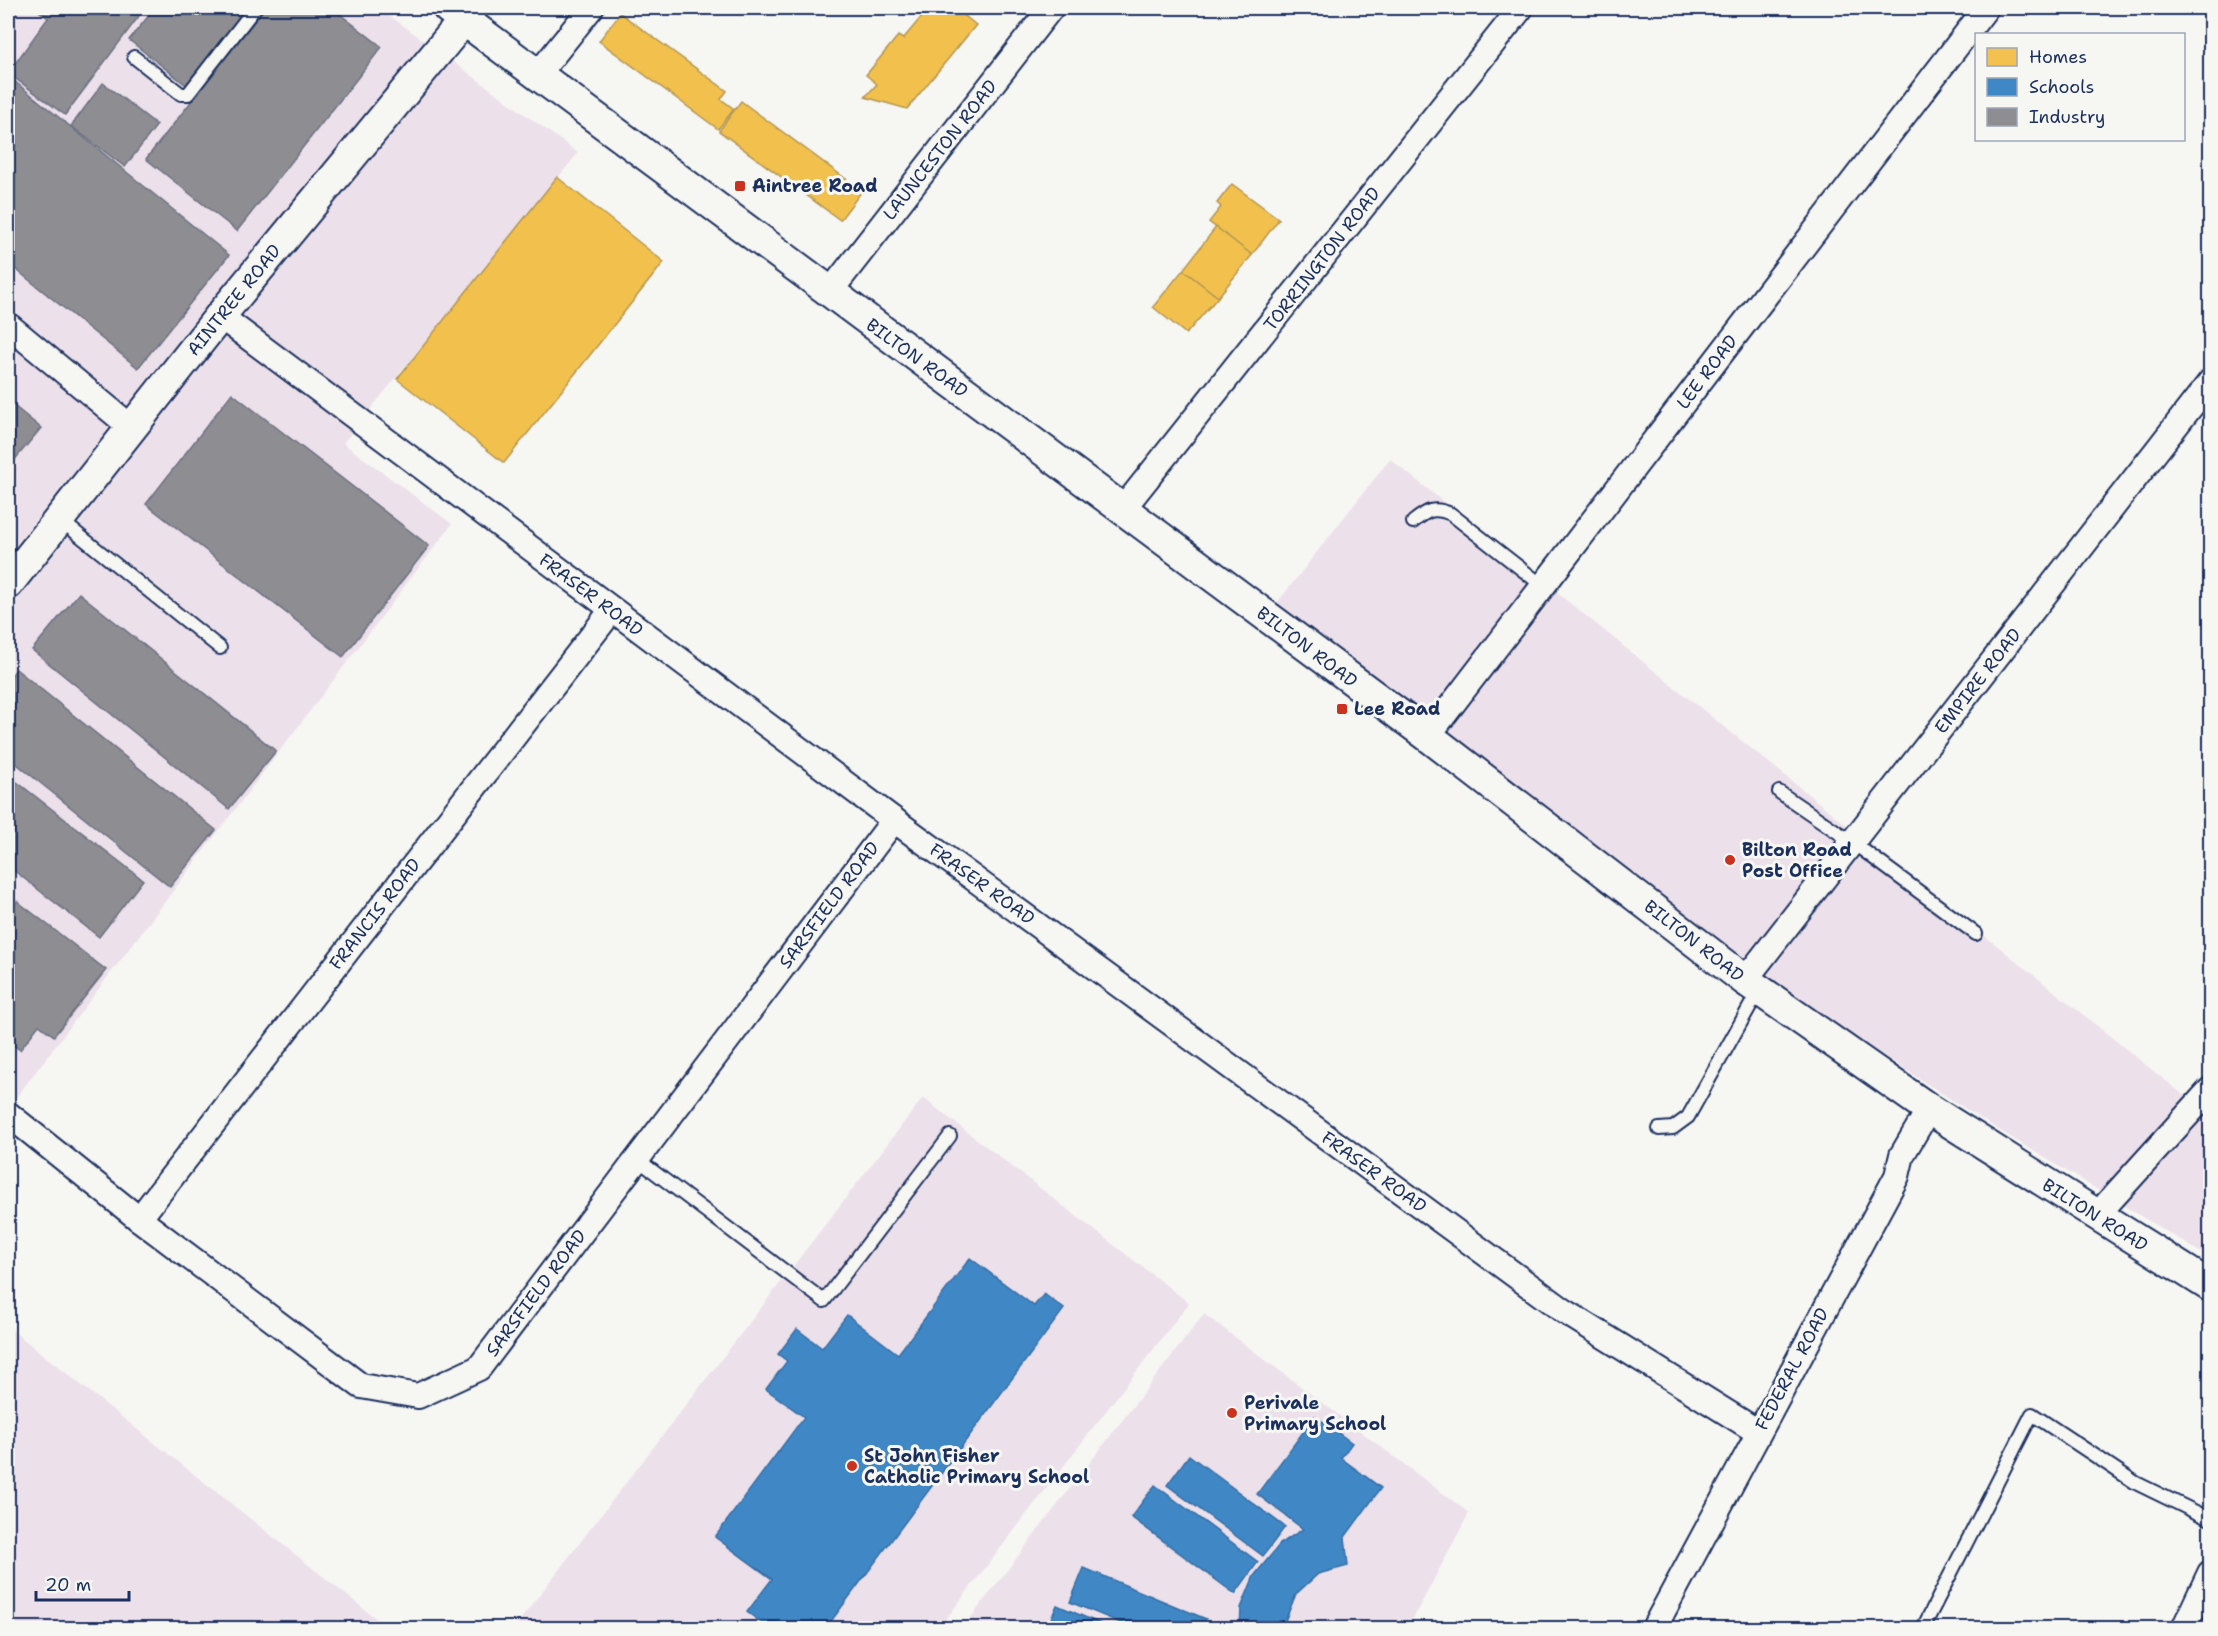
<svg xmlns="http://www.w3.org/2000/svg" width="2218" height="1636" font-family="'Shantell Sans',sans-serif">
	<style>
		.built { fill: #ece0ea }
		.homes { fill: #f2c14e; stroke: #b29553; stroke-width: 1.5 }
		.schools { fill: #3f88c5; stroke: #346da6; stroke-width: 1.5 }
		.industry { fill: #8d8d92; stroke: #6b7182; stroke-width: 1.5 }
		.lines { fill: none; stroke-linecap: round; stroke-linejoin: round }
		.service-casing { stroke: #1b2f5e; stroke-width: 16 }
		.minor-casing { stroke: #1b2f5e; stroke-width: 28 }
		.tertiary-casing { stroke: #1b2f5e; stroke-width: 34 }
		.service { stroke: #f6f6f2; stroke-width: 12 }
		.minor { stroke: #f6f6f2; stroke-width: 24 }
		.tertiary { stroke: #f6f6f2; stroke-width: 30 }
		.poi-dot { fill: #c8321e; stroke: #f6f6f2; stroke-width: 2 }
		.labels { text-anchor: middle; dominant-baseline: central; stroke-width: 6; stroke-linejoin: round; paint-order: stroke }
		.street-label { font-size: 18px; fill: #1b2f5e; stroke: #f6f6f2 }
		.poi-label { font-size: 18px; font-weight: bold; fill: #1b2f5e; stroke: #f6f6f2; text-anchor: start }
	</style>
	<rect width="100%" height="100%" fill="#f6f6f2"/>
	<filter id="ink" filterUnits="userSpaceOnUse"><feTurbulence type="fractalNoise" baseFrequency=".0167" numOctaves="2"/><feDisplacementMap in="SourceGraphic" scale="12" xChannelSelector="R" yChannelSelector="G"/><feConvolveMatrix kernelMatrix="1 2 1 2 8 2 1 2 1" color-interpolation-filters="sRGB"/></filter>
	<g filter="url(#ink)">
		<g class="built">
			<polygon points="8,8 379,8 578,153 343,443 452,524 8,1108"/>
			<polygon points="1390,459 2197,1106 2210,1114 2210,1258 1986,1122 1738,961 1270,612"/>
			<polygon points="923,1098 1189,1303 939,1628 514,1628"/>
			<polygon points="1204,1314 1469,1513 1408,1628 963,1628"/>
			<polygon points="8,1327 388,1628 8,1628"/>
		</g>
		<g class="homes">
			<polygon points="929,8 955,8 976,25 907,109 865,97 877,84 866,75 898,36 903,39"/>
			<polygon points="620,13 727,91 721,99 734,109 718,129 599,41"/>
			<polygon points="741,101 862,191 840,220 719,131"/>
			<polygon points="557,177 664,262 504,463 397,379"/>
			<polygon points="1232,184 1279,219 1252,255 1209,222 1221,207 1217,203"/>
			<polygon points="1216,227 1252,255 1218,297 1183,270"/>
			<polygon points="1183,270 1218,297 1186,334 1153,307"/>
		</g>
		<g class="schools">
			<polygon points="970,1258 1034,1306 1044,1294 1064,1309 826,1628 769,1628 747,1612 772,1579 715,1537 804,1417 766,1389 787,1361 778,1354 797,1329 822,1348 847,1315 898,1354"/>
			<polygon points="1315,1416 1352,1443 1341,1458 1381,1488 1345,1537 1348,1566 1318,1574 1296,1594 1285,1621 1285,1628 1240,1628 1241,1608 1254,1576 1280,1544 1303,1529 1257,1494"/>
			<polygon points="1189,1455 1285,1527 1263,1556 1167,1485"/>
			<polygon points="1155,1485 1258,1562 1235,1594 1131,1517"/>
			<polygon points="1084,1568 1206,1619 1202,1628 1133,1628 1070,1602"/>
			<polygon points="1057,1605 1110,1628 1047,1628"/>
		</g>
		<g class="industry">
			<polygon points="35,8 145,8 65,115 8,73 48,18"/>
			<polygon points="155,8 246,8 186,85 129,40"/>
			<polygon points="265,8 332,8 382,47 237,231 146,159"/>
			<polygon points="8,76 229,255 138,368 8,263"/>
			<polygon points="103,83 157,125 125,167 71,126"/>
			<polygon points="232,393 429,546 343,657 146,504"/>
			<polygon points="8,401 41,428 8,468"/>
			<polygon points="79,593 276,751 229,809 32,650"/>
			<polygon points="16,669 216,830 170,887 8,757 8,680"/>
			<polygon points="8,775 143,880 99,937 8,866"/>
			<polygon points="17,901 106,970 54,1036 39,1025 20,1050 8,1041 8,913"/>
		</g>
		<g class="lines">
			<g class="service-casing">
				<g id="service">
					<polyline points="8,11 10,8"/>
					<polyline points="134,57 181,94 188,94 255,8"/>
					<polyline points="59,519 220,648"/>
					<path d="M1413 522C1427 511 1433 506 1451 514L1543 586"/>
					<polyline points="1779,792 1852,842 1976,934"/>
					<polyline points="1659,1129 1673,1128 1688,1117 1759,990"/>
					<polyline points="637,1159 824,1301 950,1136"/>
					<polyline points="1923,1628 2032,1414 2136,1483 2210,1519"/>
				</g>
			</g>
			<g class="minor-casing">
				<g id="minor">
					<polyline points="539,73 591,8"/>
					<polyline points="829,293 1051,8"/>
					<polyline points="220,316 894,820 1564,1311 1758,1432"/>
					<polyline points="8,325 132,428"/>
					<polyline points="1122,510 1521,8"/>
					<polyline points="1428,736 1986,8"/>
					<polyline points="1745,980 2210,382"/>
					<polyline points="8,1114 139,1219 361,1386 418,1396 479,1368 894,820"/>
					<polyline points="2096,1216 2210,1090"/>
					<polyline points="139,1219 612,610"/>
					<polyline points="1654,1628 1897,1176 1902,1155 1929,1109"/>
					<polyline points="2184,1628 2210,1573"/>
				</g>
			</g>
			<g class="tertiary-casing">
				<g id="tertiary">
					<polyline points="448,8 1428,736 1745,980 1929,1109 2210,1286"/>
					<polyline points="8,584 220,316 464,20"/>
				</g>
			</g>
			<use href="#service" class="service"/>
			<use href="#minor" class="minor"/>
			<use href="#tertiary" class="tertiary"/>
		</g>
	</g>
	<g class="poi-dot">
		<rect x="734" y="180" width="12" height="12" rx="3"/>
		<rect x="1336" y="703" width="12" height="12" rx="3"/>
		<circle cx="1730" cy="860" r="6"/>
		<circle cx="1232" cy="1413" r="6"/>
		<circle cx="852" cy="1466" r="6"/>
	</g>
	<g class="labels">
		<g class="street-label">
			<text transform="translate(940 150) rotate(-52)">LAUNCESTON ROAD</text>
			<text transform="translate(1322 259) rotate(-52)">TORRINGTON ROAD</text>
			<text transform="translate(234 300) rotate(-51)">AINTREE ROAD</text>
			<text transform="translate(917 358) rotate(36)">BILTON ROAD</text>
			<text transform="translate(1707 372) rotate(-53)">LEE ROAD</text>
			<text transform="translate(591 595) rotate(37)">FRASER ROAD</text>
			<text transform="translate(1307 647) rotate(37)">BILTON ROAD</text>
			<text transform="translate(1978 681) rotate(-52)">EMPIRE ROAD</text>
			<text transform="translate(982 884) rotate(36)">FRASER ROAD</text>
			<text transform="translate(829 905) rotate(-53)">SARSFIELD ROAD</text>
			<text transform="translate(375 914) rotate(-52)">FRANCIS ROAD</text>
			<text transform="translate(1694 941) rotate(38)">BILTON ROAD</text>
			<text transform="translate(1374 1172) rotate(36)">FRASER ROAD</text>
			<text transform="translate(2095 1215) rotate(32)">BILTON ROAD</text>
			<text transform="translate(536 1293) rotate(-53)">SARSFIELD ROAD</text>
			<text transform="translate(1792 1369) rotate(-62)">FEDERAL ROAD</text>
		</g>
		<g class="poi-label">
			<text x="752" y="186">Aintree Road</text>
			<text x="1354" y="709">Lee Road</text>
			<text x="1742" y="850">Bilton Road<tspan x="1742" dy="21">Post Office</tspan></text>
			<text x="1244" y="1403">Perivale<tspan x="1244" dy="21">Primary School</tspan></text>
			<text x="864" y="1456">St John Fisher<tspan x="864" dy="21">Catholic Primary School</tspan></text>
		</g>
	</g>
	<rect width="2218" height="1636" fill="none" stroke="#f6f6f2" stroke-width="30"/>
	<rect x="15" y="15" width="2188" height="1606" fill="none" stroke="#1b2f5e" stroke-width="2" filter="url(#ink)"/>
	<rect x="1975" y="33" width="210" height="108" fill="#f6f6f2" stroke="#9ea6b7" stroke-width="1.5"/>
	<rect x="1987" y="48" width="30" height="18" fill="#f2c14e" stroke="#9ea6b7" stroke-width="1.5"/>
	<text x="2029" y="63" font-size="18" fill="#1b2f5e">Homes</text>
	<rect x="1987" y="78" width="30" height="18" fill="#3f88c5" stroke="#9ea6b7" stroke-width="1.5"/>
	<text x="2029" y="93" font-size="18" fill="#1b2f5e">Schools</text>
	<rect x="1987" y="108" width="30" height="18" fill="#8d8d92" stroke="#9ea6b7" stroke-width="1.5"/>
	<text x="2029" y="123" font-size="18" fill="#1b2f5e">Industry</text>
	<path d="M36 1591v9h93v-9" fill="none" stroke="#1b2f5e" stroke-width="3"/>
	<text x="45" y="1591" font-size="18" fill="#1b2f5e" stroke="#f6f6f2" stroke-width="4.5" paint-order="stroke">20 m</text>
</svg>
